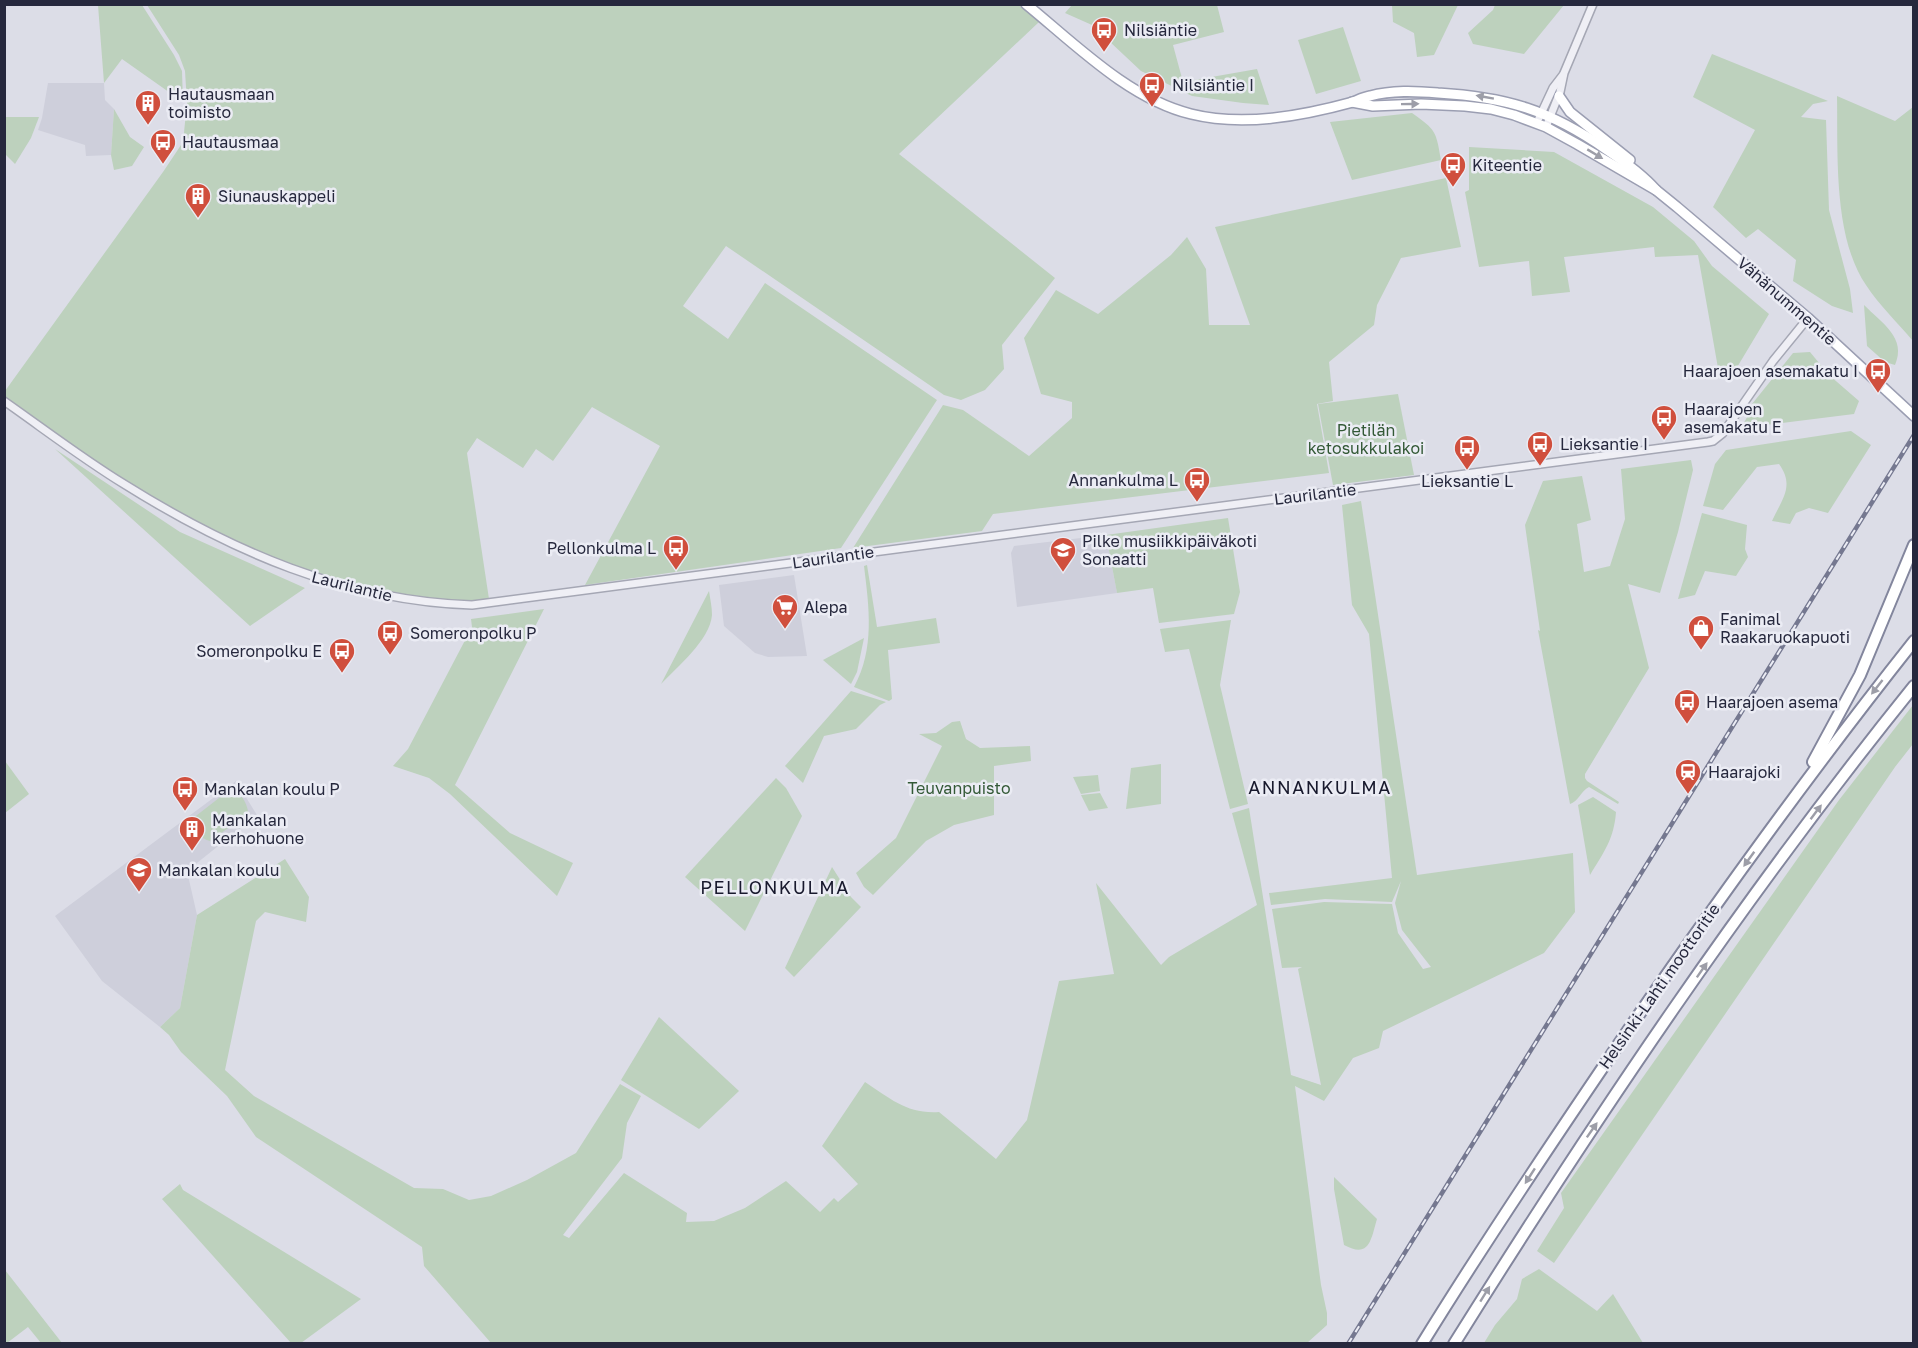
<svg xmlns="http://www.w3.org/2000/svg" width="1918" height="1348" font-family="'Golos Text',sans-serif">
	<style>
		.built { fill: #cecfdb }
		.green { fill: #bdd1bd }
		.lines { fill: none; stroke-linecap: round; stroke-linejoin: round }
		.minor-casing { stroke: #a5a7b4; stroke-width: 10 }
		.major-casing { stroke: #9b9eb2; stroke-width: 12 }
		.highway-casing { stroke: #83869d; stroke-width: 14 }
		.minor { stroke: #efeff5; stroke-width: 7 }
		.major { stroke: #fff; stroke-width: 9 }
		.highway { stroke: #fff; stroke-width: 10 }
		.rail-casing { stroke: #757890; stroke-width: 4.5 }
		.rail { stroke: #ebecf4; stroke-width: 2; stroke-dasharray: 7; stroke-linecap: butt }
		.oneway { fill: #9d9ea8 }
		.labels { text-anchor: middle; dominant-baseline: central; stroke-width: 5; stroke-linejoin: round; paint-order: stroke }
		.poi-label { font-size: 16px; fill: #26283d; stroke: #ebecf4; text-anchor: start }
		.street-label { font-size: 16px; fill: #26283d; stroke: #ebecf4 }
		.park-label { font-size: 16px; fill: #335936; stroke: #ebecf4 }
		.neighbourhood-label { font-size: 18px; letter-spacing: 1.5px; fill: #18192d; stroke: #ebecf4 }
	</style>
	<rect width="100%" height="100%" fill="#dcdde7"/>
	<g class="built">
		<polygon points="48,83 104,83 105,100 114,109 111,155 86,156 85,145 38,130 42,118"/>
		<polygon points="1106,535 1117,593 1017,607 1011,553 1014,546"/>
		<polygon points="794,575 807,656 768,657 755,653 724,626 719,585"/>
		<polygon points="236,781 257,815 187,871 197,915 180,1008 160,1027 102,981 55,916"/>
	</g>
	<g class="green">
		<polygon points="1018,4 1039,22 899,154 1055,278 1002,345 1004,369 985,390 961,400 944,395 726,246 683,306 728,339 765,283 937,400 841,548 585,585 660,446 592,407 553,461 536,449 523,468 477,438 467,453 489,599 492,604 414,601 343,587 212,535 124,484 5,401 5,391 163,172 183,142 187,103 185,71 179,55 147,5"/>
		<polygon points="98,5 142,5 174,55 182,71 183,102 122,59 104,83"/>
		<polygon points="1072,5 1217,5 1224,32 1173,45 1183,82 1257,69 1269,105 1243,103 1192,96 1141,71 1092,25 1065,13"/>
		<polygon points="1392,5 1458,5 1434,55 1417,57 1414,33 1393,22"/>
		<polygon points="1495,5 1495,4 1564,5 1524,54 1473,44 1468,33 1493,10"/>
		<polygon points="1343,27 1361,81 1316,94 1298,40"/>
		<polygon points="1712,54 1828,101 1813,104 1801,117 1826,120 1829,210 1850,289 1853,313 1832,306 1793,281 1796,260 1758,229 1746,238 1713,207 1755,130 1693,97"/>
		<path d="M1837 96 1895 121 1913 107V341C1898 323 1879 305 1866 285 1833 237 1838 153 1837 96Z"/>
		<polygon points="114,109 130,137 144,147 132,166 114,170 111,155"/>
		<path d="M1412 113C1436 130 1436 131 1441 160L1352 180 1330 122Z"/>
		<polygon points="5,117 39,117 31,138 15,164 5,154"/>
		<polygon points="1469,147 1554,152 1653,207 1694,241 1712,266 1769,314 1736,369 1718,368 1698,255 1655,257 1654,247 1564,257 1570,292 1532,296 1529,261 1479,267 1465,192 1469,190"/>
		<polygon points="1446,178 1461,247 1401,258 1377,305 1374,325 1329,362 1333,401 1317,404 1329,473 993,514 982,531 853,548 943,405 963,410 1029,456 1072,418 1072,402 1041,394 1024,338 1056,290 1098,314 1171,255 1187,237 1206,269 1209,325 1250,325 1215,227"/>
		<path d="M1864 305C1882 323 1907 338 1895 365L1885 362 1867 346Z"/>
		<polygon points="1810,352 1829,375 1859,401 1854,414 1741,428 1750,412 1752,404 1793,353"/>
		<polygon points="1398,394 1414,475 1333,485 1318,404"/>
		<path d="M1851 431 1871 445 1828 513 1809 508 1796 513 1790 524 1772 521C1782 499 1795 486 1779 464L1757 467 1723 510 1703 506 1715 464 1726 450Z"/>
		<polygon points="55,449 180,532 305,588 250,626"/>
		<path d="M1691 460 1693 470 1678 532 1660 593 1628 584 1649 668 1585 774V778L1587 781 1619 802 1618 804 1589 787C1581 791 1578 802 1570 804L1538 630 1540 631 1525 525 1543 481 1582 476 1591 520 1577 524 1584 572 1610 566 1625 519 1621 469Z"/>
		<path d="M1361 501 1417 875 1573 853 1575 912 1544 953 1383 1031 1379 1048 1353 1058 1324 1101 1295 1086 1321 1285 1327 1313V1325L1307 1343H491L424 1266 422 1247 256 1137 227 1096 181 1052 169 1035 160 1027 180 1008 197 915 285 859 309 897 306 922 265 912 256 921 225 1070 254 1096 414 1188 443 1189 469 1200 491 1196 527 1180 576 1153 620 1084 641 1096 627 1123 622 1158 563 1235 569 1238 624 1173 687 1213 686 1222 714 1221 745 1208 786 1181 820 1212 834 1198 838 1202 858 1184 822 1146 865 1082C891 1099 907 1114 939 1112L996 1159 1027 1120 1059 981 1114 974 1096 883 1161 965 1169 957 1257 905 1232 813 1249 808 1291 1075 1321 1085 1298 969 1302 967 1282 968 1272 909 1324 902 1392 904 1398 933 1423 969 1431 967 1402 930 1395 903 1401 881 1392 902 1325 899 1271 905 1269 893 1392 878 1369 634 1352 605 1342 505Z"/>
		<polygon points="1702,513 1747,525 1745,549 1748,557 1736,576 1705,571 1695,595 1678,599"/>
		<polygon points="1228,518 1240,592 1234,614 1159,623 1153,588 1117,593 1106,535"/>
		<path d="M867 565 877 627 936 618 940 643 888 650 892 699 889 701 854 687C875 649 869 607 864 566Z"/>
		<path d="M709 591C710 598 712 607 712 615 710 640 677 667 661 684Z"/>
		<polygon points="544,609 455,785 510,833 573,863 557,896 450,794 429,778 393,766 408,749 472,627 471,619"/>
		<polygon points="1231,620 1220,685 1248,804 1230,809 1189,649 1165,652 1160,629"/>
		<polygon points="864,638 857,672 851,684 823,660"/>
		<polygon points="851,691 886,702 880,705 856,729 824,736 803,783 785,766"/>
		<polygon points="1913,705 1913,744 1895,767 1554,1263 1537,1251 1564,1208 1561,1193 1839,800"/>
		<polygon points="960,721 966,739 980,748 1030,746 1031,761 994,766 994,815 954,825 926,841 873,895 864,887 856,873 896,838 942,746 919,734 936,733 952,722"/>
		<polygon points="5,761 29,794 5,813 4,813"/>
		<polygon points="1161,764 1161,804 1126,809 1131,768"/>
		<polygon points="1098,775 1100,791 1081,794 1073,777"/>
		<polygon points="776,778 786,788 802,816 745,931 685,877"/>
		<path d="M228 791C240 790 246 801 248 811L245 816 210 841C201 839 192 829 192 819Z"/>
		<polygon points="1100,793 1108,808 1089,811 1081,795"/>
		<path d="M1593 797 1616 812C1614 839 1604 852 1590 875L1578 805Z"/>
		<polygon points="832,867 851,897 861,907 794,977 785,968"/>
		<polygon points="659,1017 739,1091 699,1129 621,1080"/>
		<path d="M1334 1177 1377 1219C1371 1239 1370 1259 1344 1245L1334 1189Z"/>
		<polygon points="180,1184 183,1190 361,1299 301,1343 291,1343 162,1199"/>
		<polygon points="1539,1269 1597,1311 1613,1294 1643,1343 1484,1343 1495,1325 1517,1299 1522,1279"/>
		<polygon points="5,1270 62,1343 41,1343 28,1327 7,1343 5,1343"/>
	</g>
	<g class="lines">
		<g class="minor-casing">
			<g id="minor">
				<polyline points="1539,118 1553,88 1563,75"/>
				<polyline points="1546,127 1560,92 1564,73 1593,4"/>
				<path d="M4 401C44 429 83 459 124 484 231 551 345 601 472 605L1708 442 1713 441 1723 433 1773 361 1808 318"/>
			</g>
		</g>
		<g class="major-casing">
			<g id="major">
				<path d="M1026 4C1075 44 1129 99 1191 114 1243 127 1302 116 1353 102 1358 100 1364 97 1370 96 1392 90 1415 91 1438 93 1506 97 1550 110 1607 150 1625 162 1642 174 1656 190"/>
				<polyline points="1559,96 1570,112 1630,160"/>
				<polyline points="1352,102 1373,106 1421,104 1465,106 1491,109 1514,115 1546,127 1577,144 1656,190 1677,207 1808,318 1914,416"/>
			</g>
		</g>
		<g class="highway-casing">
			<g id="highway">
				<polyline points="1813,762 1860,675 1914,545"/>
				<path d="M1422 1344C1488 1237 1558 1133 1629 1029 1720 897 1814 767 1914 641"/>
				<path d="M1454 1344C1596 1117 1746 894 1914 686"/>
			</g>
		</g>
		<use href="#minor" class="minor"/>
		<use href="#major" class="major"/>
		<use href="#highway" class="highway"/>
		<g class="rail-casing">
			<polyline id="rail" points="1348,1344 1914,435"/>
		</g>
		<use href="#rail" class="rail"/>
	</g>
	<defs><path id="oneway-solid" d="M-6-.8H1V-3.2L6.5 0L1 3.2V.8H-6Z" transform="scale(1.5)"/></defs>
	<g class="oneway">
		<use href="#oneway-solid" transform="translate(1485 97) rotate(-170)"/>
		<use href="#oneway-solid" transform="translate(1410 104) rotate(-1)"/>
		<use href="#oneway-solid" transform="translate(1595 154) rotate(31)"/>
		<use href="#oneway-solid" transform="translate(1877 687) rotate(128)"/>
		<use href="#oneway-solid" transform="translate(1816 812) rotate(-53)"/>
		<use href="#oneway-solid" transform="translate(1749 859) rotate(126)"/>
		<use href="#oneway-solid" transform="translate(1702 970) rotate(-55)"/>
		<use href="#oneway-solid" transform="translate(1592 1130) rotate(-55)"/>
		<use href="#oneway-solid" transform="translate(1530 1176) rotate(123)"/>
		<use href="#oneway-solid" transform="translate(1485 1294) rotate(-58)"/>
	</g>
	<defs>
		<g id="bus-pin" transform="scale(1.35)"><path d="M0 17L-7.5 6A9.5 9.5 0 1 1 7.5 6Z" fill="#d04f3d" stroke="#ebecf4"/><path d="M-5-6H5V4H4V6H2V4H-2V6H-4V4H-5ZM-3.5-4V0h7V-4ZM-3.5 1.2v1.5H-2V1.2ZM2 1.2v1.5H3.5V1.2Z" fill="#fff"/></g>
		<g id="building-pin" transform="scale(1.35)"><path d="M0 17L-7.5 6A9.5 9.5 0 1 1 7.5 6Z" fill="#d04f3d" stroke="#ebecf4"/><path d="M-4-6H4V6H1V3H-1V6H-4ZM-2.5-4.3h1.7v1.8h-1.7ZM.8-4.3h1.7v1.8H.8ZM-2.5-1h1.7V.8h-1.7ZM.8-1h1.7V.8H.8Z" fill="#fff"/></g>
		<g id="school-pin" transform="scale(1.35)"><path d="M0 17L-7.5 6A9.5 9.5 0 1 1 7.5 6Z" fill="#d04f3d" stroke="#ebecf4"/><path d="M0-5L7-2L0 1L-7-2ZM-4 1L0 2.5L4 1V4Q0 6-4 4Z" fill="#fff"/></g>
		<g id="supermarket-pin" transform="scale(1.35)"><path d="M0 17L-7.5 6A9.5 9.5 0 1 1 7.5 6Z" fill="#d04f3d" stroke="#ebecf4"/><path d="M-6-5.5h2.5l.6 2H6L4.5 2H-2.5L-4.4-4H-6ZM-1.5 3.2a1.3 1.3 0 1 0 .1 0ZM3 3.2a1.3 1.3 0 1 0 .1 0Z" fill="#fff"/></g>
		<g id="shop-pin" transform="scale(1.35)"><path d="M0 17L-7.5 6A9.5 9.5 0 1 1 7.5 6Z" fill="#d04f3d" stroke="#ebecf4"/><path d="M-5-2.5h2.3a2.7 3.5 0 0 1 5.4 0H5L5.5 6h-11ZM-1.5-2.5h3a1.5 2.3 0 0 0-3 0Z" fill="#fff"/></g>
		<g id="station-pin" transform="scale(1.35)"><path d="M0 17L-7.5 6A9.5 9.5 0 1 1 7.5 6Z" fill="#d04f3d" stroke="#ebecf4"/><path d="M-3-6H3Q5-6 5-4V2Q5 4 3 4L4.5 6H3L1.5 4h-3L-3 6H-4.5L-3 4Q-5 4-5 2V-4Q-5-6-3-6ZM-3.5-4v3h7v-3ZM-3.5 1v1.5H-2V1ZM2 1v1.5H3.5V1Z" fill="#fff"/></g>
	</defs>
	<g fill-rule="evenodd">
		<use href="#bus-pin" x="1104" y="30"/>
		<use href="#bus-pin" x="1152" y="85"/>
		<use href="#building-pin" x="148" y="103"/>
		<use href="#bus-pin" x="163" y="142"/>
		<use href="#bus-pin" x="1453" y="165"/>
		<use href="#building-pin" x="198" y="196"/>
		<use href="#bus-pin" x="1878" y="371"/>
		<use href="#bus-pin" x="1664" y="418"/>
		<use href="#bus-pin" x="1540" y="444"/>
		<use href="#bus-pin" x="1467" y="448"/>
		<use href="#bus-pin" x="1197" y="480"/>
		<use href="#bus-pin" x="676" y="548"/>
		<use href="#school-pin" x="1063" y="550"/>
		<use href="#supermarket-pin" x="785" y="607"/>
		<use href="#shop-pin" x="1701" y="628"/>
		<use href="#bus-pin" x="390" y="633"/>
		<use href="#bus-pin" x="342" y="651"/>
		<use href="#bus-pin" x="1687" y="702"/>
		<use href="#station-pin" x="1688" y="772"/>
		<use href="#bus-pin" x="185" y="789"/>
		<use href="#building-pin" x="192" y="829"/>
		<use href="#school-pin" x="139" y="870"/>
	</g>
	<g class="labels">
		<g class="poi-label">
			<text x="1124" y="30">Nilsiäntie</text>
			<text x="1172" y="85">Nilsiäntie I</text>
			<text x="168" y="94">Hautausmaan<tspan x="168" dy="18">toimisto</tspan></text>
			<text x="182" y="142">Hautausmaa</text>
			<text x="1472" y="165">Kiteentie</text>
			<text x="218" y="196">Siunauskappeli</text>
			<text x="1858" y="371" text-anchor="end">Haarajoen asemakatu I</text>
			<text x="1684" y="409">Haarajoen<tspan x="1684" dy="18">asemakatu E</tspan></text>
			<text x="1560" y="444">Lieksantie I</text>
			<text x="1178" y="480" text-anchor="end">Annankulma L</text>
			<text x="1467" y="481" text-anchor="middle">Lieksantie L</text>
			<text x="1082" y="541">Pilke musiikkipäiväkoti<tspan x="1082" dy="18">Sonaatti</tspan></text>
			<text x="656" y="548" text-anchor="end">Pellonkulma L</text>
			<text x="804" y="607">Alepa</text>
			<text x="1720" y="619">Fanimal<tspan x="1720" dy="18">Raakaruokapuoti</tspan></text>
			<text x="410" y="633">Someronpolku P</text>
			<text x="322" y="651" text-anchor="end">Someronpolku E</text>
			<text x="1706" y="702">Haarajoen asema</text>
			<text x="1708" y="772">Haarajoki</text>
			<text x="204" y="789">Mankalan koulu P</text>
			<text x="212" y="820">Mankalan<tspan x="212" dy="18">kerhohuone</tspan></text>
			<text x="158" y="870">Mankalan koulu</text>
		</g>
		<g class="street-label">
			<text transform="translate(1787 301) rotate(41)">Vähänummentie</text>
			<text transform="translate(1315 494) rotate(-7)">Laurilantie</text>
			<text transform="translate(833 557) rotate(-8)">Laurilantie</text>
			<text transform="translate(352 586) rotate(14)">Laurilantie</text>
			<text transform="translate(1659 986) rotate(-55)">Helsinki-Lahti moottoritie</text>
		</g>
		<g class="park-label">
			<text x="1366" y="430">Pietilän<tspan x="1366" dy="18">ketosukkulakoi</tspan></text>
			<text x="959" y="788">Teuvanpuisto</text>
		</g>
		<g class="neighbourhood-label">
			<text x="1320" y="787">ANNANKULMA</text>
			<text x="775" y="887">PELLONKULMA</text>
		</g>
	</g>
	<rect width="1918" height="1348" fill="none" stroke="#26283d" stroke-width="12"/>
</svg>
